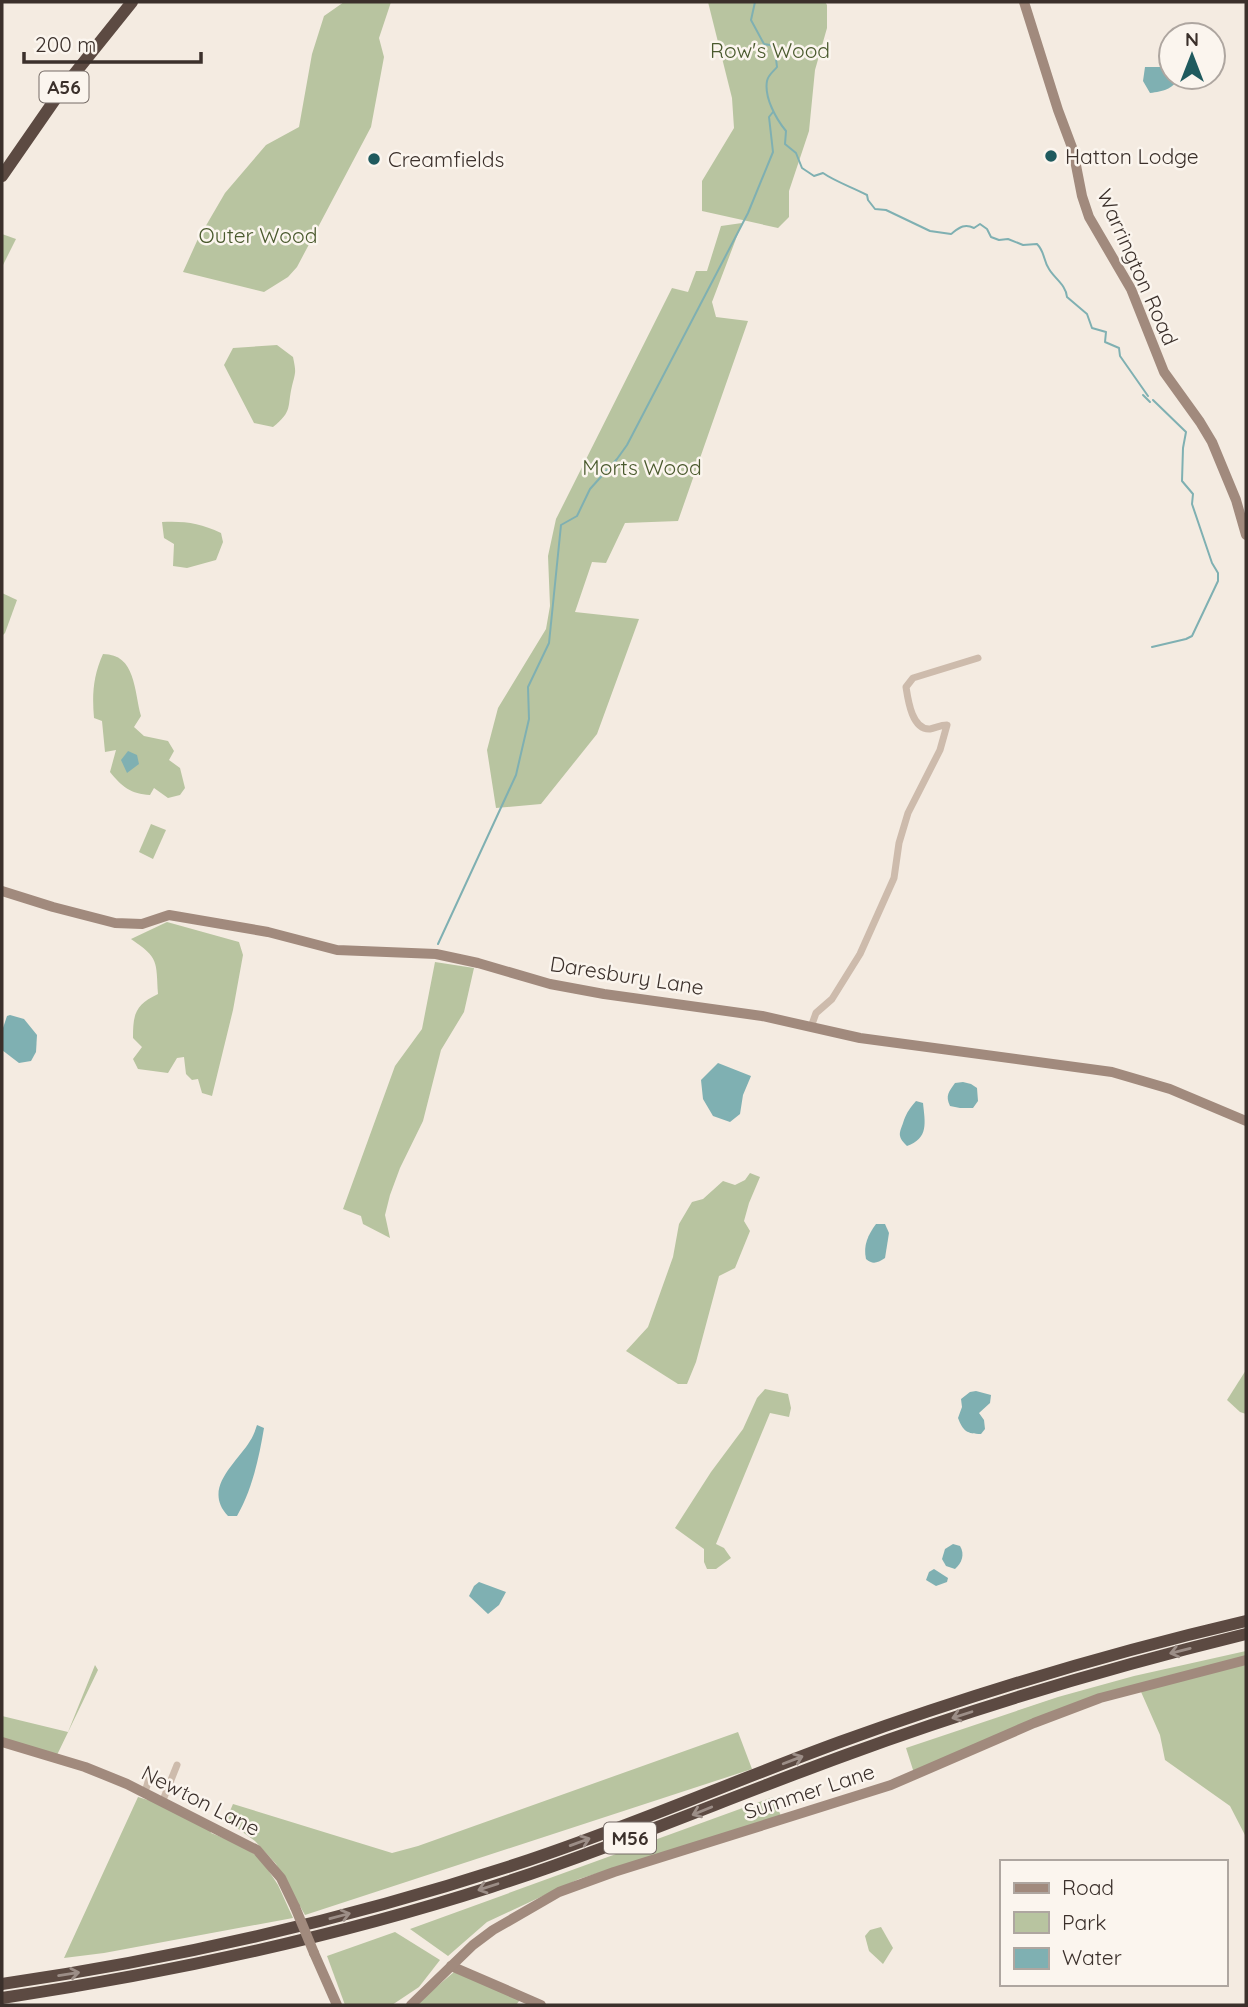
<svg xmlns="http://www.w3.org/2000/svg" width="1248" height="2007" font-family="Quicksand,sans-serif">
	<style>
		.green { fill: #b8c4a0 }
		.water { fill: #7fb0b2 }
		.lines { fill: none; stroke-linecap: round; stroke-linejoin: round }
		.stream { stroke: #7fb0b2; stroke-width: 2 }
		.street { stroke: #cdbbac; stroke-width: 7 }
		.secondary { stroke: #a18a7d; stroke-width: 10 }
		.highway { stroke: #5c4a42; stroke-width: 12 }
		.secondary-bridge { stroke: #a18a7d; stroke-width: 10 }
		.oneway { stroke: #9c8e87 }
		.poi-dot { fill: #1f5a5e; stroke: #fbf5ee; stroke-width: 2.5 }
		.labels { text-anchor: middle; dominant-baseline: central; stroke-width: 5; stroke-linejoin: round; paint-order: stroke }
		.shield { fill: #fbf5ee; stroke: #756b66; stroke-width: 2 }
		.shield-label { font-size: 19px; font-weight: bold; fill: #3b302b }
		.park-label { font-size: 21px; fill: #4a5a2e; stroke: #fbf5ee }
		.poi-label { font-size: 21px; fill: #3b302b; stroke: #fbf5ee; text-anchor: start }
		.street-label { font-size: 21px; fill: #3b302b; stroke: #fbf5ee }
	</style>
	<rect width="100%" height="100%" fill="#f4ebe1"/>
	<g class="green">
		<polygon points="344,2 391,2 379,38 384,57 371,127 297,267 288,277 264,292 183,272 197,241 225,193 266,145 299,127 312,54 324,16"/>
		<polygon points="708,2 825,2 827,5 827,28 815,70 809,131 789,191 789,217 778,228 702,211 702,181 734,128 732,98"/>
		<polygon points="742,223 712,302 716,317 748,321 678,521 625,523 606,563 592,562 575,612 639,619 597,734 541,804 496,808 487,750 498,708 546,629 550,606 548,556 556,519 672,288 688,292 696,271 707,271 721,226"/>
		<polygon points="2,234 16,239 2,267"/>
		<path d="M277 345 293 357C296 372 296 371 292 386 287 407 293 411 273 427L254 423 224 365 233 348Z"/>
		<path d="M162 522C185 521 200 523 221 533L223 542 216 560 187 568 173 566 174 544 164 538Z"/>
		<polygon points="2,593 17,600 5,633 2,636"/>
		<path d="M103 654C136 654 134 691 141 716L134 727 144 736 168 741 174 751 169 760 180 768 185 788 180 795 168 798 154 788 150 795C131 794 122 787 110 772L116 750 105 752 102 721 94 718C92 695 93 676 103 654Z"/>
		<polygon points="151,824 166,830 153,859 139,852"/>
		<path d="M167 922 239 942 243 955 233 1010 212 1096 202 1093 198 1079 192 1080 186 1074 184 1057 177 1058 168 1073 138 1069 133 1059 142 1047 133 1038C133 1014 135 1005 158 994 156 961 159 958 131 939Z"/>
		<polygon points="435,962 474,968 464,1012 441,1050 423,1121 400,1168 390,1195 385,1215 390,1238 363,1224 361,1216 343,1209 395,1066 422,1029"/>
		<polygon points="750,1173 760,1177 749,1203 744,1221 750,1231 735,1268 719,1276 696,1362 687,1384 678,1384 626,1351 648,1327 673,1257 679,1224 692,1202 703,1199 723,1181 735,1185 745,1180"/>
		<polygon points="1246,1370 1246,1414 1240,1412 1227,1400"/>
		<polygon points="765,1389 788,1394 791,1408 789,1417 770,1413 716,1544 724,1548 731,1558 716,1569 707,1569 704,1562 704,1549 675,1528 711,1472 743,1429 757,1398"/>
		<polygon points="1246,1651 1246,1837 1230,1806 1165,1760 1160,1735 1138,1685 914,1773 906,1748 1058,1697 1134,1676"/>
		<polygon points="95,1665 98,1670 57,1755 2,1738 2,1716 68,1732"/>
		<polygon points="738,1732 752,1769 305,1915 276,1864 255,1841 226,1820 233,1804 392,1853 418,1846"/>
		<polygon points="138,1797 158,1803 210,1828 211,1833 241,1845 261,1859 278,1885 293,1918 104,1953 64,1958"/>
		<polygon points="773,1797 781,1816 579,1879 487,1922 448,1956 410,1929"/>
		<polygon points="881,1927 893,1948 883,1964 869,1951 865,1936 870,1930"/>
		<polygon points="395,1932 440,1960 419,1987 392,2005 345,2005 327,1956"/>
		<polygon points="454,1972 520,2000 516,2005 415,2005"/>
	</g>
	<g class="water">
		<path d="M1145 67H1165L1171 71V77L1179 78C1171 90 1164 91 1150 93L1143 81Z"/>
		<polygon points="128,751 137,755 139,764 127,773 121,760"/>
		<polygon points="10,1015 24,1019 37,1035 36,1052 31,1061 19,1063 2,1050 2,1031 7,1016"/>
		<polygon points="718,1063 751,1076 743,1095 740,1114 730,1122 713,1116 703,1099 701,1080"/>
		<path d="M963 1082 971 1084 977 1088 978 1101 973 1108H960L950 1106C945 1095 949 1092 955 1083Z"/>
		<path d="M916 1101 923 1103C925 1123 929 1138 907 1146 896 1135 900 1133 904 1120 907 1112 910 1108 916 1101Z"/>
		<path d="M876 1224H885L889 1233 885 1258C877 1263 873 1265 866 1259 863 1245 868 1235 876 1224Z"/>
		<path d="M976 1391 991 1395 990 1403 979 1413 984 1420 985 1429 981 1434C967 1434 963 1431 958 1418L962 1407 961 1399 970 1392Z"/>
		<path d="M257 1425 264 1428C259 1458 252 1490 237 1516H228C202 1488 236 1464 250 1441 253 1437 255 1431 257 1425Z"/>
		<path d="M953 1544 960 1546C965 1554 962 1563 955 1569L946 1566 942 1559 945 1549Z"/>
		<polygon points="934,1569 948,1578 947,1582 936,1586 926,1580 929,1572"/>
		<polygon points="479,1582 506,1592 499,1605 488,1614 469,1596 474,1586"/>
	</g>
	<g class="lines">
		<g class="stream">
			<path d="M755 2 751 20 764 44 770 45 780 54 776 59 777 67C774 71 768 75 767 81 764 97 776 119 786 131L785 144 796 153 802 168 814 176 823 173C836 182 852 187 867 195L868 200 875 209 886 210 930 231 951 234C959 228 964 223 974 228L980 224 987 229 991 237 999 240 1008 239 1023 245 1037 244C1045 252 1043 260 1049 269 1055 279 1066 285 1067 297L1087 314 1092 328 1106 332 1105 342 1119 348 1120 356 1148 396"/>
			<polyline points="1143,395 1150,402"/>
			<polyline points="1152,647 1186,639 1192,636 1218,581 1218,573 1212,563 1192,504 1193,494 1182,481 1183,448 1186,432 1153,400"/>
			<polyline points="438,944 516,775 529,719 528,687 549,643 561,525 577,516 590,489 617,459 627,445 748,213 773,152 769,117 773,112"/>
		</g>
		<g class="street">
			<path d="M811 1027 816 1013 832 999 860 954 894 878 899 843 908 813 940 750 947 725C940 725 936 728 930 729 912 730 908 700 906 687L913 678 978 658"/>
			<polyline points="145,1792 148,1782 148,1771"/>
			<polyline points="163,1800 177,1765"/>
		</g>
		<g class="secondary">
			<polyline points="1024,2 1058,110 1073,150 1082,196 1089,217 1131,289 1164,372 1200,422 1212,442 1236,500 1246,535"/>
			<polyline points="2,891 53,907 115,923 142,924 169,915 268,932 337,950 436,954 478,963 550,984 604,994 762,1016 860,1038 1112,1072 1170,1089 1246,1121"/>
			<polyline points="2,1742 85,1767 127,1784 257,1850 281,1878 295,1907"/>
			<polyline points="314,1953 337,2005"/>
			<polyline points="451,1966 541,2005"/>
			<polyline points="411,2005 473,1945 493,1930 559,1892 614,1872 891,1785 1034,1723 1100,1698 1246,1660"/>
		</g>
		<g class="highway">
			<polyline points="2,176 63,88 132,2"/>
			<path d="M2 1984C181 1958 357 1917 529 1860 634 1825 736 1780 840 1742 973 1694 1109 1653 1246 1621"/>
			<path d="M2 1998C168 1973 332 1938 491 1887 612 1848 728 1798 846 1755 977 1707 1111 1667 1246 1634"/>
		</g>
		<polyline class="secondary-bridge" points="295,1907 314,1953"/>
	</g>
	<defs><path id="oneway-shaft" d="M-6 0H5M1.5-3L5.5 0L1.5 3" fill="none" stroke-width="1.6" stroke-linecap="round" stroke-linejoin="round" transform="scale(1.75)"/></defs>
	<g class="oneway">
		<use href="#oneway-shaft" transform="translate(1180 1651) rotate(166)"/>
		<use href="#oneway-shaft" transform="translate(962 1715) rotate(162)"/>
		<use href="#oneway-shaft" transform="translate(793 1760) rotate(-21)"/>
		<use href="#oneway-shaft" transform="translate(702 1811) rotate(158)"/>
		<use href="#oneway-shaft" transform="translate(580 1842) rotate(-20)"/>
		<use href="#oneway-shaft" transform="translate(488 1887) rotate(162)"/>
		<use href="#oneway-shaft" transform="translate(340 1916) rotate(-15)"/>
		<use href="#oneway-shaft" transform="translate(69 1974) rotate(-9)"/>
	</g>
	<g class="poi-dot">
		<circle cx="1051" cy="156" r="7"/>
		<circle cx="374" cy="159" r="7"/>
	</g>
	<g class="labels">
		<g class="shield">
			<rect x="39.5" y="71.5" width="49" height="31" rx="5"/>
			<rect x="604" y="1822.5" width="52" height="31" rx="5"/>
		</g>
		<g class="shield-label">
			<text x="64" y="87">A56</text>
			<text x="630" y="1838">M56</text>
		</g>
		<g class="park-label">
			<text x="770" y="50">Row's Wood</text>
			<text x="258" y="235">Outer Wood</text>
			<text x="642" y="467">Morts Wood</text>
		</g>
		<g class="poi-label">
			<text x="1065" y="156">Hatton Lodge</text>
			<text x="388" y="159">Creamfields</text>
		</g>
		<g class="street-label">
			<text transform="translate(1138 267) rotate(66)">Warrington Road</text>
			<text transform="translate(627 975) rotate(9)">Daresbury Lane</text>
			<text transform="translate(809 1791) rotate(-18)">Summer Lane</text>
			<text transform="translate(201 1800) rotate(27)">Newton Lane</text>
		</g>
	</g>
	<rect width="1248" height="2007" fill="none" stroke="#3b302b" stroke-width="7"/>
	<rect x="1000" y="1860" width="228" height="126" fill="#fbf5ee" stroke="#aea6a0" stroke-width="2"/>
	<rect x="1014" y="1883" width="35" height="10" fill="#a18a7d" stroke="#aea6a0" stroke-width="2"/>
	<text x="1062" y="1895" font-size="21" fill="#3b302b">Road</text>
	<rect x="1014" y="1912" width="35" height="21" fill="#b8c4a0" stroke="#aea6a0" stroke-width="2"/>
	<text x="1062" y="1930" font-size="21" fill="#3b302b">Park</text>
	<rect x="1014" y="1948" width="35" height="21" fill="#7fb0b2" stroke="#aea6a0" stroke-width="2"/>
	<text x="1062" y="1965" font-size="21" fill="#3b302b">Water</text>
	<g transform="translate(1192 56)"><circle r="33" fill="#fbf5ee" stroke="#aea6a0" stroke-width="2"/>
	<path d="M0-5L12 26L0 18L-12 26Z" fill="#1f5a5e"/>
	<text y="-10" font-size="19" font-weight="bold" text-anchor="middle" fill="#3b302b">N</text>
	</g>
	<path d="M24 52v10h177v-10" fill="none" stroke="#3b302b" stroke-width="3.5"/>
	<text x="35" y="52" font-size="21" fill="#3b302b" stroke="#fbf5ee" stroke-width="5" paint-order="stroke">200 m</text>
</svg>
